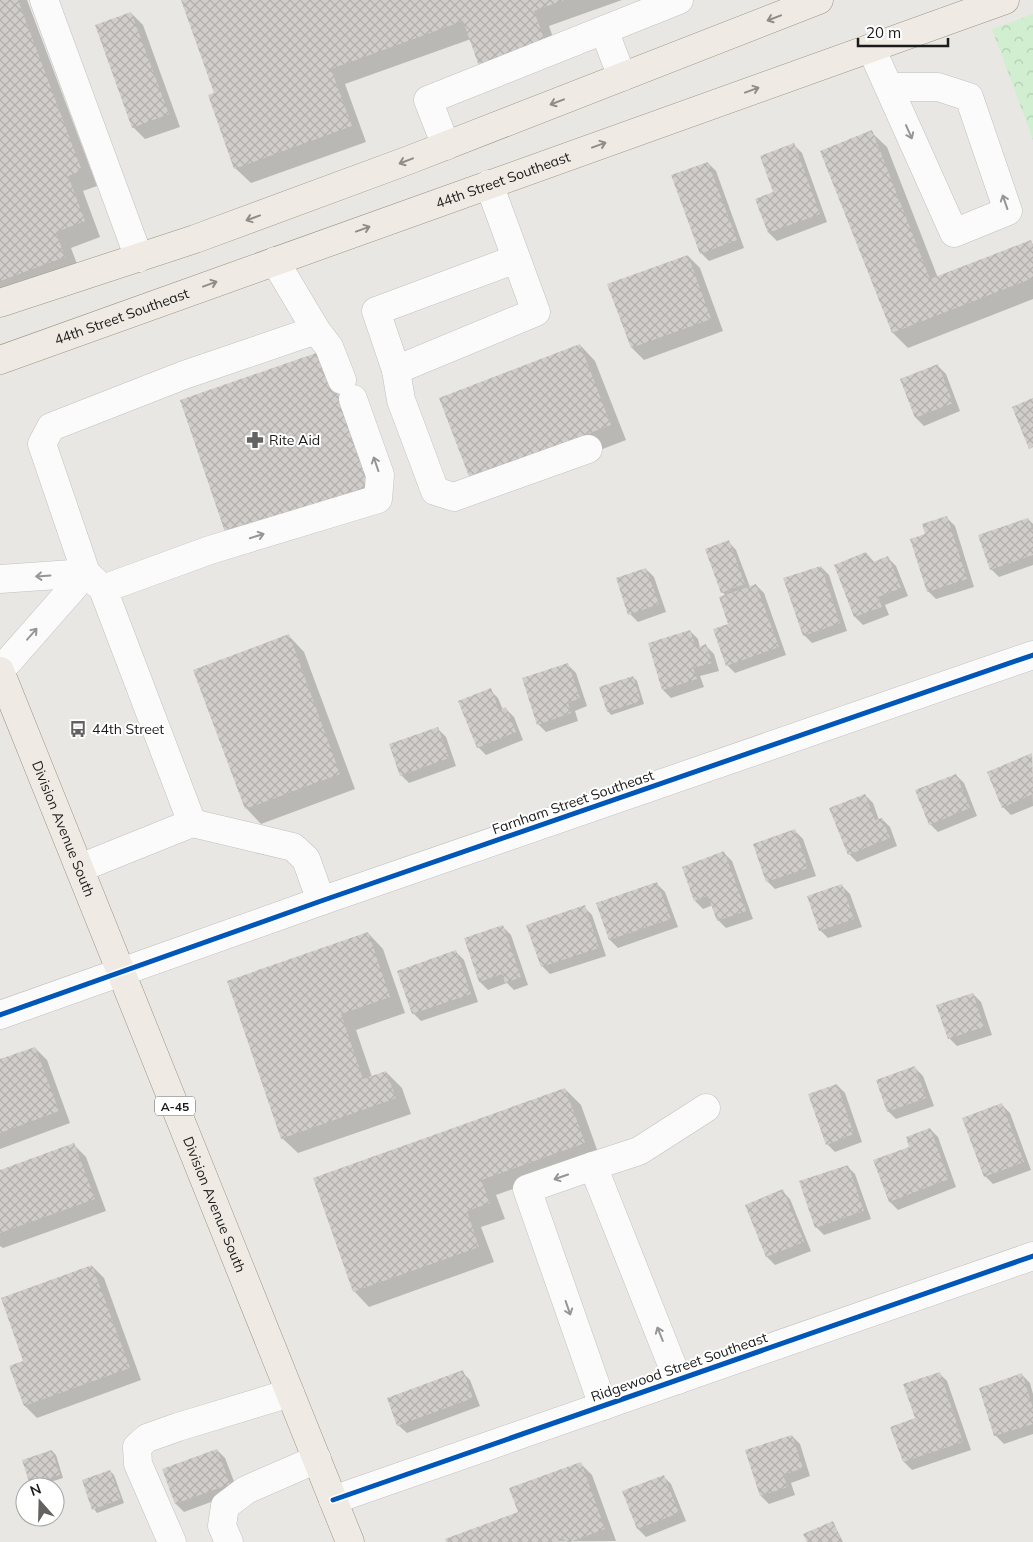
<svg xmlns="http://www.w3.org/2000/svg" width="1033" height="1542" font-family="Mulish,sans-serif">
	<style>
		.park { fill: url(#park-crowns) }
		.shadow { fill: #0003 }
		.building { fill: url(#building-cross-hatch) }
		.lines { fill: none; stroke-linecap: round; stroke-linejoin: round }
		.minor-casing { stroke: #c2c1bf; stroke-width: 29 }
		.major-casing { stroke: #9d9482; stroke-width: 29 }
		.minor { stroke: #fcfbfb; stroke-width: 28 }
		.major { stroke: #efeae3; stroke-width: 28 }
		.cycleway-casing { stroke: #fff; stroke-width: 8 }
		.cycleway { stroke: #0057b8; stroke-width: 5 }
		.oneway { stroke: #908d89 }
		.oneway2 { stroke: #979696 }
		.labels { text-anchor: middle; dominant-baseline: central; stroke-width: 4; stroke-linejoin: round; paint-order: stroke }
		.shield { fill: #fff; stroke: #5f5f5f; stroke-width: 1 }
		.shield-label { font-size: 12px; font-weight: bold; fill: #1b1b1b }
		.street-label { font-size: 14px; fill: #1b1b1b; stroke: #fff }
		.poi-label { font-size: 14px; fill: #1b1b1b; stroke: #fff; text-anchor: start }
	</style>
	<defs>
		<pattern id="park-crowns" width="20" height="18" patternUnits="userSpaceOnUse" patternTransform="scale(1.25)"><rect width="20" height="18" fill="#d1efd0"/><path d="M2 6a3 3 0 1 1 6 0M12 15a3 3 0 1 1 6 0" fill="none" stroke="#b3ccb2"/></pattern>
		<pattern id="building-cross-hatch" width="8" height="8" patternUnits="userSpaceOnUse" patternTransform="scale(1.25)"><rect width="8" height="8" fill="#d0cdca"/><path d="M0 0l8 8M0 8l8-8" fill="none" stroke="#b2afad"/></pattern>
	</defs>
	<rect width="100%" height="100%" fill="#e9e7e3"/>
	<polygon class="park" points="1033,14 1033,140 992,29"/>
	<g class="shadow">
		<polygon points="0,0 27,0 97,186 83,191 100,237 71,248 80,272 0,302"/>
		<polygon points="182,0 622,0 549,26 561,60 471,39 345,84 366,142 251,183 235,168 216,93"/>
		<polygon points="131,13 143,25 180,127 145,139 133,127"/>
		<polygon points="871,132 887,147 938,278 1030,242 1033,244 1033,299 908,348 893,333"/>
		<polygon points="794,145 802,153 827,222 777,241 769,233 775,193"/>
		<polygon points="708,163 716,171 744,248 709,261 701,253"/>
		<polygon points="688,256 700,268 723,331 644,360 632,348"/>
		<polygon points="580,345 595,361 626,440 486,494"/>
		<polygon points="324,352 382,497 239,546"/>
		<polygon points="938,366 946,374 960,411 924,426 916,418 902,380"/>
		<polygon points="947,518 955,526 974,587 936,599 928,591 927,535"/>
		<polygon points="1028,519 1033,524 1033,565 999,577 991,569"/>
		<polygon points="728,541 736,550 750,587 756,585 764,593 786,655 735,673 727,665 730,624 726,596 722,592"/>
		<polygon points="866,553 875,563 888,558 896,566 908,596 885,605 889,615 863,625 855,617"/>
		<polygon points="821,567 829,575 847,631 812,643 804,635"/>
		<polygon points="646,569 654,577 666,612 638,622 630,614"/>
		<polygon points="690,631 698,639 700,648 706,646 714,654 719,671 700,676 704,687 671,698 663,690"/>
		<polygon points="289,636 304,652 355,789 261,824 246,808"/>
		<polygon points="568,665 576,673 587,706 575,711 578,721 546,732 538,724"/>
		<polygon points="633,677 637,681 644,704 611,715 608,711"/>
		<polygon points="490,690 498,698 503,710 506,709 514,717 523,740 486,755 478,747"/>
		<polygon points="438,729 446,737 456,766 409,783 401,775"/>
		<polygon points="1032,754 1033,806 1011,815 1003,807 989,773"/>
		<polygon points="956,775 964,783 977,816 938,832 930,824"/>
		<polygon points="865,795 873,803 879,820 882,819 890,827 897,846 857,862 849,854"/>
		<polygon points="795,831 803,839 816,876 775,889 767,881"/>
		<polygon points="724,853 732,861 753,919 726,928 718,920 713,905 703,909 695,901"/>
		<polygon points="657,884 665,892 678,927 618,948 610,940"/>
		<polygon points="842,886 850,894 862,927 828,938 820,930"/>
		<polygon points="584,907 592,915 606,956 550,974 542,966"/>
		<polygon points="503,927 511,935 528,985 514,990 507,983 488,990 480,982"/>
		<polygon points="368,933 383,949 405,1013 356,1030 372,1077 386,1072 402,1088 411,1114 298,1153 282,1138"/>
		<polygon points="456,952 464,960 478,1002 421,1021 413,1013"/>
		<polygon points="973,994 981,1002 992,1035 957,1046 949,1038"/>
		<polygon points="35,1048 47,1060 70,1123 0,1149 0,1061"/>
		<polygon points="915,1068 923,1076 934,1106 896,1119 888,1111"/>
		<polygon points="837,1085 845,1093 862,1142 835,1152 827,1144"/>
		<polygon points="565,1089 581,1105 600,1158 496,1195 505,1219 481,1227 494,1262 369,1307 354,1291"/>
		<polygon points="1002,1105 1010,1113 1031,1170 993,1184 985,1176"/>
		<polygon points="930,1129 938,1137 956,1187 898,1210 890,1202 875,1161 911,1147"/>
		<polygon points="74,1145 86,1157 106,1211 3,1248 0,1246 0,1172"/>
		<polygon points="847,1166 855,1174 871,1219 824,1235 816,1227"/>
		<polygon points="782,1191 790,1199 811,1251 775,1265 767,1257"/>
		<polygon points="92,1266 104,1278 141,1380 37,1418 25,1406 25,1361"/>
		<polygon points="462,1372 470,1380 480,1406 407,1433 398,1425"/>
		<polygon points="939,1373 947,1381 971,1450 912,1470 904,1462 916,1419"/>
		<polygon points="1022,1375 1030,1383 1033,1394 1033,1434 1004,1444 996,1436 980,1388"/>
		<polygon points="792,1436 800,1444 810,1476 791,1483 795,1495 769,1504 761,1496 747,1451"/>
		<polygon points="217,1450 225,1458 238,1492 184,1512 176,1504 164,1470"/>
		<polygon points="52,1451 56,1455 63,1478 34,1487 31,1484"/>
		<polygon points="580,1463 592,1475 616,1541 447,1542 519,1513"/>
		<polygon points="110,1471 114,1475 124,1503 97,1513 94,1509"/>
		<polygon points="663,1476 671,1484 686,1521 646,1537 638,1529 624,1492"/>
		<polygon points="833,1522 843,1542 808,1542"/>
	</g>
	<g class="building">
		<polygon points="0,0 18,0 82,171 68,176 85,221 56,232 65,257 0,281"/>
		<polygon points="181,0 564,0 534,11 546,44 480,69 463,21 331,69 352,126 234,169 208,95 214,93"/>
		<polygon points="131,12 169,114 132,128 95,25"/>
		<polygon points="872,130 930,279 1031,240 1033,246 1033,278 892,333 820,151"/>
		<polygon points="794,143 820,214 768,233 755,199 773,192 760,156"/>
		<polygon points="708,162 737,240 700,254 671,175"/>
		<polygon points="688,255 711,319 631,348 607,284"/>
		<polygon points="580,344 611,425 470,479 439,398"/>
		<polygon points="325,350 371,485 226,535 180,400"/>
		<polygon points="938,364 953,403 915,418 900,379"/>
		<polygon points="1033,398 1033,447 1029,449 1012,407"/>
		<polygon points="947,516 967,579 927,592 910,539 925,534 922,524"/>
		<polygon points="1028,518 1033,531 1033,555 990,570 978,535"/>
		<polygon points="729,540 745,584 721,593 705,549"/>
		<polygon points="866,552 871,563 888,556 901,588 878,597 882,607 854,617 834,565"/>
		<polygon points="821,566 840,623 803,636 783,578"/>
		<polygon points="646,568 659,604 628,615 616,578"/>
		<polygon points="756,584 779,647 726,666 713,629 728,624 719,597"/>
		<polygon points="690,630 696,648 706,644 712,663 693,668 697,679 662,690 648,643"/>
		<polygon points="289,634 340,774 245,809 193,670"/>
		<polygon points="568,663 580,698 568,703 571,713 537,725 522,678"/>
		<polygon points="633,676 641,701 607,712 599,687"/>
		<polygon points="491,688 499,710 506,707 516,732 477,748 458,701"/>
		<polygon points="438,727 449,758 400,776 389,744"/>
		<polygon points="1032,753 1033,794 1002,808 987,772"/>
		<polygon points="956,774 970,808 929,825 915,790"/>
		<polygon points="865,794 875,820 882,818 890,838 848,855 829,808"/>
		<polygon points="795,829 808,868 766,882 753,844"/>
		<polygon points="724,851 746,911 717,921 708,896 694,901 682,867"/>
		<polygon points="657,882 671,919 609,940 596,903"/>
		<polygon points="842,884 854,919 819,931 807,896"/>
		<polygon points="585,905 599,948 541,967 526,925"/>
		<polygon points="503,925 521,977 505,983 502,974 479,982 464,938"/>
		<polygon points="368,932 390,997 341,1014 363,1079 386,1071 396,1098 281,1139 227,981"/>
		<polygon points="456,950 471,994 412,1014 397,971"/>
		<polygon points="973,993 984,1027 948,1039 936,1005"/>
		<polygon points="35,1047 59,1111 0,1133 0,1059"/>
		<polygon points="915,1066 926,1098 887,1112 876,1080"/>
		<polygon points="837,1084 854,1134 826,1145 808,1094"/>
		<polygon points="565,1088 585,1143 481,1180 490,1203 467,1211 479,1247 353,1292 313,1178"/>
		<polygon points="1002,1103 1024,1162 984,1177 962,1118"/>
		<polygon points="930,1128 949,1179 889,1202 873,1160 909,1147 906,1137"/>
		<polygon points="74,1143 95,1199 0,1233 0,1170"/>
		<polygon points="848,1165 864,1211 815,1228 799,1181"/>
		<polygon points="783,1189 804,1242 766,1257 745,1205"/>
		<polygon points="92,1265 130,1368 24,1406 9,1366 23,1361 1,1298"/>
		<polygon points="463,1370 473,1398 397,1426 387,1398"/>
		<polygon points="940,1372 963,1442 903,1462 890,1427 915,1418 903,1384"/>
		<polygon points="1022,1373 1033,1408 1033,1424 994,1436 979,1388"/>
		<polygon points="792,1435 803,1468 783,1475 788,1487 760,1496 745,1450"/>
		<polygon points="217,1449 230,1484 175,1504 162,1469"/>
		<polygon points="52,1450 60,1475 30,1485 22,1460"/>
		<polygon points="581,1462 605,1529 570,1542 565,1542 564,1539 556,1542 446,1542 445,1539 518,1512 509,1488"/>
		<polygon points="110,1470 121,1499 92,1510 82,1480"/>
		<polygon points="664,1475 679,1513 637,1529 622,1491"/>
		<polygon points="833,1521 842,1542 807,1542 803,1534"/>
	</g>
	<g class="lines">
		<g class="minor-casing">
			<g id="minor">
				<polyline points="44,0 139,258"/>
				<polyline points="604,30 622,77"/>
				<polyline points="871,48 954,233 1008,211 969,97 938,87 889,87"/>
				<polyline points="446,146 428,100 679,0"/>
				<polyline points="489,184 536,312 396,370 376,311 516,259"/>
				<polyline points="275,261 316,330 329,347 342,380"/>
				<polyline points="396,370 401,400 435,491 454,497 588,449"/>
				<polyline points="0,579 86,573"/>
				<polyline points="103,589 210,550 378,499 380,475 353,399"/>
				<polyline points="0,671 86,573"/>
				<polyline points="192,823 103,589 86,573 42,444 51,427 184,375 316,330"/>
				<polyline points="80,868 192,823 293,847 306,859 321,901"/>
				<polyline points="0,1015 321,901 1033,655"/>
				<polyline points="593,1166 639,1151 706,1108"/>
				<polyline points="603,1406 527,1189 593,1166 678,1380"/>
				<polyline points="333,1500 1033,1256"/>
				<polyline points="172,1542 138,1464 137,1447 147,1438 178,1427 290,1393"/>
				<polyline points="229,1542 222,1526 225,1506 246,1490 317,1459"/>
			</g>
		</g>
		<g class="major-casing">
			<g id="major">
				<polyline points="0,303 195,239 409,160 819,0"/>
				<path id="s1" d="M0 360 1005 0"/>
				<path id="s2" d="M0 671 350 1542"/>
			</g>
		</g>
		<use href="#minor" class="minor"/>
		<use href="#major" class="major"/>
		<g class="cycleway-casing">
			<g id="cycleway">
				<polyline points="0,1015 321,901 1033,655"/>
				<polyline points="333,1500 1033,1256"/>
			</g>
		</g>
		<use href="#cycleway" class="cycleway"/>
	</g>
	<defs><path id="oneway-shaft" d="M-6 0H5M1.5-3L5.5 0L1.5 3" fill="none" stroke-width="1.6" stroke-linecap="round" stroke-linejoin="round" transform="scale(1.25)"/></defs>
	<g class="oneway">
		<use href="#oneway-shaft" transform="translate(774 18) rotate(159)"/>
		<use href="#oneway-shaft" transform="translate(752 90) rotate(-20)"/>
		<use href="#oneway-shaft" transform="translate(557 102) rotate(159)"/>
		<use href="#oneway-shaft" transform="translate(599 145) rotate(-20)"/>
		<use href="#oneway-shaft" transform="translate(406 161) rotate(159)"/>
		<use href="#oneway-shaft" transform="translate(253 218) rotate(160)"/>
		<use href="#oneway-shaft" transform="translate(363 229) rotate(-20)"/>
		<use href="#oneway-shaft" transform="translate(210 284) rotate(-20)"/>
	</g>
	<g class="oneway2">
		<use href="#oneway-shaft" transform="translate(909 132) rotate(66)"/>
		<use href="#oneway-shaft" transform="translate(1005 202) rotate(-109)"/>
		<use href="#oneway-shaft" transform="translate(376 464) rotate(-109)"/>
		<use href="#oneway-shaft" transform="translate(257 536) rotate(-17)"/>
		<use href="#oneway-shaft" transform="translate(43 576) rotate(176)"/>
		<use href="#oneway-shaft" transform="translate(32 634) rotate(-49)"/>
		<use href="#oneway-shaft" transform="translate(561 1177) rotate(161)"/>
		<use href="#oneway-shaft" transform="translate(568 1308) rotate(71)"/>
		<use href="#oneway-shaft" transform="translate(660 1334) rotate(-112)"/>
	</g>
	<defs>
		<g id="pharmacy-bare" transform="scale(1.35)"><path d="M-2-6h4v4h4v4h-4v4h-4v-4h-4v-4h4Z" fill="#636261" stroke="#fff" stroke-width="2.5" paint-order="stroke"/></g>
		<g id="bus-bare" transform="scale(1.35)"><path d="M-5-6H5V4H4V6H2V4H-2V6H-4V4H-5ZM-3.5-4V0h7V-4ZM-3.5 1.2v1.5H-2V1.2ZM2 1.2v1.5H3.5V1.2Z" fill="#636261" stroke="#fff" stroke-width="2.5" paint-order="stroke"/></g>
	</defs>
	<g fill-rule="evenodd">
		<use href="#pharmacy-bare" x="255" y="440"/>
		<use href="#bus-bare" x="78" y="729"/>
	</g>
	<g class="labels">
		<rect class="shield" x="155" y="1096.5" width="40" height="19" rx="4"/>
		<g class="shield-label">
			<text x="175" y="1106">A-45</text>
		</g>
		<g class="street-label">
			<text stroke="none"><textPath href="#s1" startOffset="534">44th Street Southeast</textPath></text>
			<text stroke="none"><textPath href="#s1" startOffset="129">44th Street Southeast</textPath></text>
			<text transform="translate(573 802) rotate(-19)">Farnham Street Southeast</text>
			<text stroke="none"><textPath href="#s2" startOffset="170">Division Avenue South</textPath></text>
			<text stroke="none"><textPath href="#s2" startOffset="575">Division Avenue South</textPath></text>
			<text transform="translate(679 1367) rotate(-19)">Ridgewood Street Southeast</text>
		</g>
		<g class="poi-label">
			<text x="269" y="440">Rite Aid</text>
			<text x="92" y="729">44th Street</text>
		</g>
	</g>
	<g transform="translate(40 1502) rotate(340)"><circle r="24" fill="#ffffff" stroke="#a4a4a4"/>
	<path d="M0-4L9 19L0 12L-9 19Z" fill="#636261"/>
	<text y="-8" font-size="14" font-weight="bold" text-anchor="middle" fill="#1b1b1b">N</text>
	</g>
	<path d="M858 38v8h90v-8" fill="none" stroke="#1b1b1b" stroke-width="2.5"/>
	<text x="866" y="38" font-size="15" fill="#1b1b1b" stroke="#ffffff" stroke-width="4" paint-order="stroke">20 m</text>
</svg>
